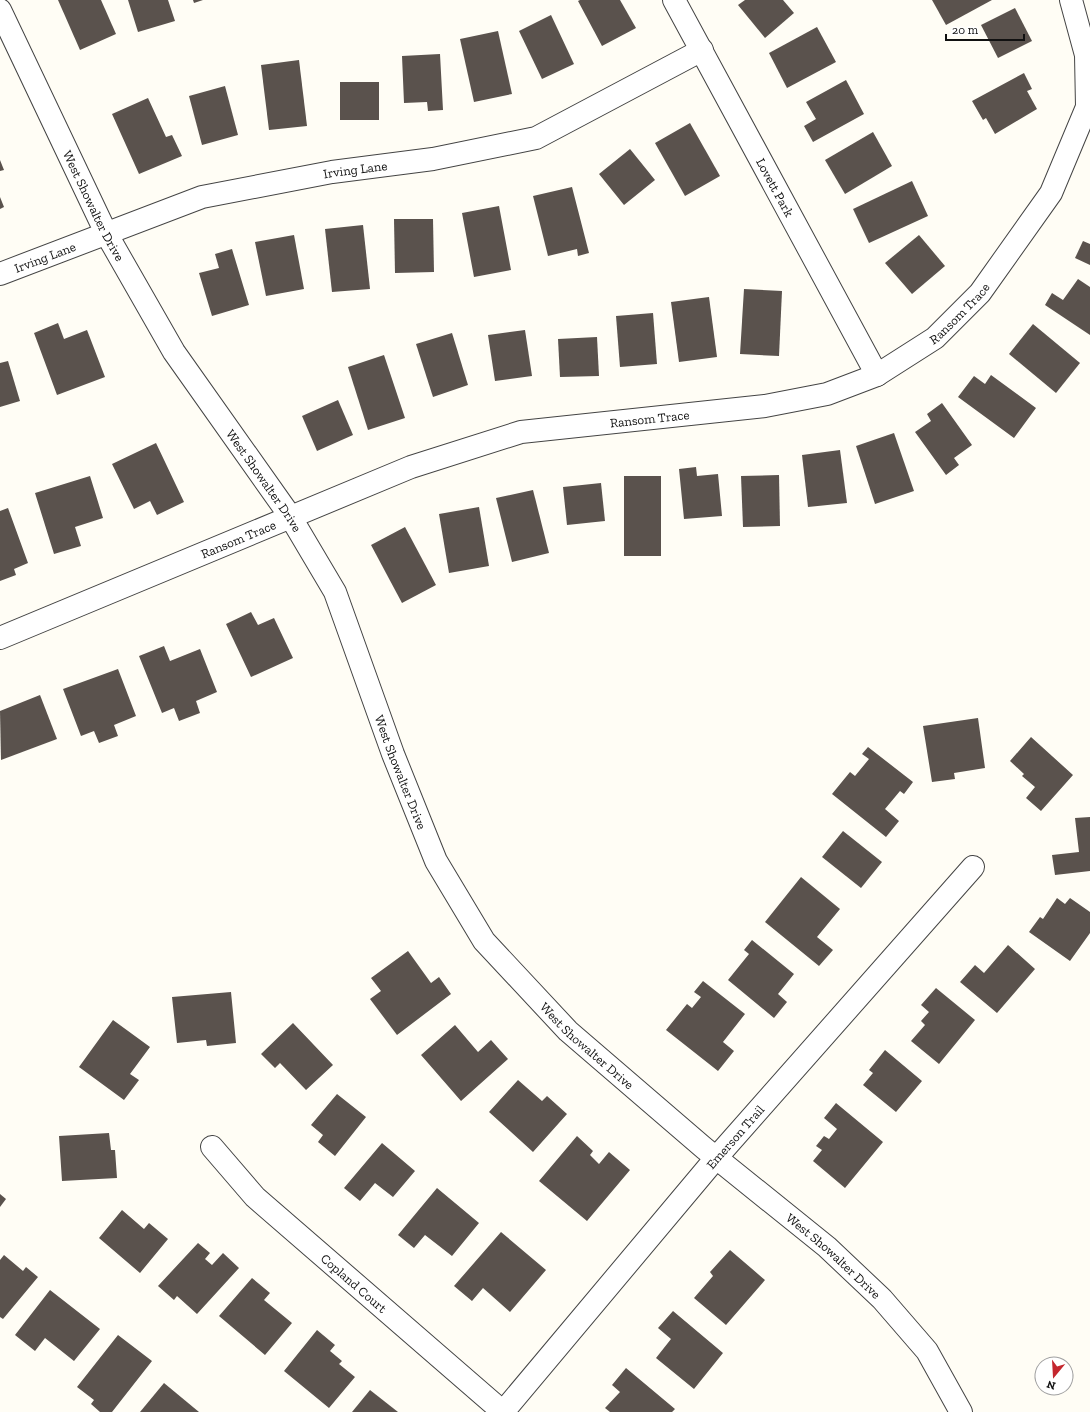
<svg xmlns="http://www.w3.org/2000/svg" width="1090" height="1412" font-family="'Zilla Slab',serif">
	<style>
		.building { fill: #5a524d }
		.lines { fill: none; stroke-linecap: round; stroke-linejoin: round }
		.minor-casing { stroke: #444; stroke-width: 24 }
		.minor { stroke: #fff; stroke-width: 22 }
		.labels { text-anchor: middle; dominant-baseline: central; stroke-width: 4; stroke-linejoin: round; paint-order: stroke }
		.street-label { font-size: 13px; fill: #111; stroke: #fff }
	</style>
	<rect width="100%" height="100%" fill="#fffdf5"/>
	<g class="building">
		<polygon points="58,0 101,0 116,34 80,50"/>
		<polygon points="128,0 168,0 175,21 138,32"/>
		<polygon points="193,0 203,0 194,3"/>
		<polygon points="580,0 620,0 636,28 602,46 578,1"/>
		<polygon points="745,0 783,0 794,13 765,38 738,5"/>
		<polygon points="932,0 992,0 946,25"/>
		<polygon points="1015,8 1032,41 998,58 981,25"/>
		<polygon points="551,15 574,64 542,79 519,31"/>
		<polygon points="817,27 836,62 787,88 769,53"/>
		<polygon points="498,31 512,94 474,102 460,39"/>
		<polygon points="440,54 443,110 428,111 427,102 404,103 402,56"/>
		<polygon points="299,60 307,126 269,130 261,65"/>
		<polygon points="1024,73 1032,89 1027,91 1037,109 995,134 986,118 983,120 972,101"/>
		<polygon points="846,80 864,114 813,142 804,126 816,119 806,102"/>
		<rect x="340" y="82" width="39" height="38"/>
		<polygon points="225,86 238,135 202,145 189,96"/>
		<polygon points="148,98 166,137 172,135 182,156 139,174 112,114"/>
		<polygon points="690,123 720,176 685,196 655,143"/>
		<polygon points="873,132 892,166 845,194 825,160"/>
		<polygon points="630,149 655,180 624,205 599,174"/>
		<polygon points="0,160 4,170 0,171"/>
		<polygon points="912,181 928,216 869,243 853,209"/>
		<polygon points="572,187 589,253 578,256 577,249 548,256 533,196"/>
		<polygon points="0,197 4,207 0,209"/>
		<polygon points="499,206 511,270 474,277 462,213"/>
		<polygon points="394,219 433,219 434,272 395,273"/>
		<polygon points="363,225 370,289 332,292 325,229"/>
		<polygon points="294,235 304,289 266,296 255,242"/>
		<polygon points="919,235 945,266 912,294 885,263"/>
		<polygon points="1083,241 1090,244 1090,265 1075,258"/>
		<polygon points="232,249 249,305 212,316 199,273 219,268 215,254"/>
		<polygon points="1078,279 1090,287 1090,335 1045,305 1052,293 1063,300"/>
		<polygon points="744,289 782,291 779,356 740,354"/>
		<polygon points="709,297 717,357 679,362 671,302"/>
		<polygon points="653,313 657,364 620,367 616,316"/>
		<polygon points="58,323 64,339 87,330 105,377 57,395 34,333"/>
		<polygon points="1033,324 1080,363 1056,393 1009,354"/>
		<polygon points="525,330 532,376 495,381 488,335"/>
		<polygon points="452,333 468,385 433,397 416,344"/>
		<polygon points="597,337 599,376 560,377 558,339"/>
		<polygon points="384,355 405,418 368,430 348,367"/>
		<polygon points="8,361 20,401 0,407 0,363"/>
		<polygon points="991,375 1036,408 1014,438 958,397 974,376 985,384"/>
		<polygon points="338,400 353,435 317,451 302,416"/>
		<polygon points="942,403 972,445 954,458 959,465 946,475 915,432 931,421 927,414"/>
		<polygon points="894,433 914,491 875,504 856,446"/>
		<polygon points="156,443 184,502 157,515 150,501 134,509 112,464"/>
		<polygon points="840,450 847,503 808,507 802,455"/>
		<polygon points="696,467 697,476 718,474 722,516 684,519 679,469"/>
		<polygon points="779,475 780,526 743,527 741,476"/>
		<polygon points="90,476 103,518 75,527 81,546 54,554 35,493"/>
		<rect x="624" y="476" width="37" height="80"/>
		<polygon points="601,483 605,521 567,525 563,487"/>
		<polygon points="533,490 549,553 512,562 496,498"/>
		<polygon points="479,507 489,566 449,573 439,514"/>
		<polygon points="8,508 28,563 14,569 16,575 0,581 0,511"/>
		<polygon points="405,527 436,585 402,603 371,545"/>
		<polygon points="251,612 258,625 274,618 293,658 251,677 226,624"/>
		<polygon points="164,646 170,661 200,649 217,692 196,701 200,713 179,721 174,708 162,713 139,656"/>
		<polygon points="118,669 136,716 114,725 118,736 99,743 94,731 81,736 63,689"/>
		<polygon points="40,695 57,739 1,760 0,711"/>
		<polygon points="978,718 985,768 954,773 955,779 932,782 923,726"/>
		<polygon points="1031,737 1073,775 1041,811 1026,798 1035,787 1022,776 1024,774 1010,761"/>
		<polygon points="868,747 913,782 904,794 900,791 885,809 899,821 886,837 832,794 850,772 855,776 869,759 862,754"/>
		<polygon points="1090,817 1090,871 1055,875 1052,855 1079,852 1075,818"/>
		<polygon points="843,831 882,862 861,888 822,857"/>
		<polygon points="801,877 840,909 817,937 833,950 819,966 765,922"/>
		<polygon points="1057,898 1065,904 1070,898 1090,912 1090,933 1070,961 1029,932 1040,917 1043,919"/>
		<polygon points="752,940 794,974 778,994 787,1002 774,1018 728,980 749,954 744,950"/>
		<polygon points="1008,945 1035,969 997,1013 960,982 975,965 984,973"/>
		<polygon points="408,951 431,983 439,977 451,994 397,1035 370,999 381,991 371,978"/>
		<polygon points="703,981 745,1014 723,1042 734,1051 718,1071 666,1030 687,1004 692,1008 701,997 694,992"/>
		<polygon points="936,988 975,1020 939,1064 911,1041 925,1025 921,1021 929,1012 921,1005"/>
		<polygon points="231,992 236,1043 207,1046 206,1040 177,1043 172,997"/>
		<polygon points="113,1020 150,1047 130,1074 139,1080 124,1100 79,1067"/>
		<polygon points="293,1023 333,1065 306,1090 280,1063 275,1068 261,1054"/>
		<polygon points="455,1025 478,1052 491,1040 508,1059 461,1101 421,1055"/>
		<polygon points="885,1050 922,1081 896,1112 863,1085 873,1073 869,1070"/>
		<polygon points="518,1080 542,1101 547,1096 567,1114 533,1152 489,1112"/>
		<polygon points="337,1094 366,1117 335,1156 318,1142 323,1135 311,1125"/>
		<polygon points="836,1103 883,1142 845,1188 813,1161 822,1150 816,1146 824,1136 829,1139 837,1129 824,1118"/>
		<polygon points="109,1133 111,1150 115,1150 117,1178 62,1181 59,1136"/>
		<polygon points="577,1136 593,1151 590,1155 599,1164 609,1152 630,1170 587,1221 539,1181"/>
		<polygon points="382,1143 415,1171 393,1197 375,1183 360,1201 344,1188"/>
		<polygon points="437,1188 479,1223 452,1256 425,1235 414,1248 398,1235"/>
		<polygon points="0,1194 6,1199 0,1207"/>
		<polygon points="122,1210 144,1229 149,1223 168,1239 140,1273 99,1238"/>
		<polygon points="501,1232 546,1270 510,1312 483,1288 472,1301 454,1286"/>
		<polygon points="198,1243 210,1253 205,1259 212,1265 223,1253 239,1268 197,1314 177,1296 174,1300 158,1286"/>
		<polygon points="730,1250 765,1280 726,1325 694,1298 713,1276 710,1272"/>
		<polygon points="4,1255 23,1271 26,1267 38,1277 3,1319 0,1317 0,1260"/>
		<polygon points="252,1278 270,1293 264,1300 292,1323 265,1355 219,1316"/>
		<polygon points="50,1290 100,1329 74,1361 45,1338 35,1351 15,1335"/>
		<polygon points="673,1311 723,1353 694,1389 656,1358 671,1339 658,1328"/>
		<polygon points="317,1330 335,1345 330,1351 342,1361 339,1364 355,1377 329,1408 284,1371"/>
		<polygon points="118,1335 152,1361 112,1412 100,1412 91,1404 94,1400 77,1387"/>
		<polygon points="626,1368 675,1409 672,1412 610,1412 605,1408 620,1392 612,1385"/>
		<polygon points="164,1383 199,1412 140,1412"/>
		<polygon points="370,1390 398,1412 352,1412"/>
	</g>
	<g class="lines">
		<g class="minor-casing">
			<g id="minor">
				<path id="s1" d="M674 0 877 375"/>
				<path id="s2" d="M0 10 106 233 174 352 290 516 335 592 393 754 436 861 484 941 568 1031 704 1148 827 1247 882 1299 927 1351 961 1412"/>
				<path id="s3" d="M0 274 202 197 332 172 433 159 536 138 702 50"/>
				<path id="s4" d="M0 638 411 467 521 432 765 406 827 394 877 375 935 338 980 293 1051 193 1087 107 1086 55 1071 0"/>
				<path id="s5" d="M212 1147 255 1197 503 1412"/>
				<path id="s6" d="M503 1412 716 1158 973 867"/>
			</g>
		</g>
		<use href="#minor" class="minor"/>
	</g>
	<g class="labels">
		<g class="street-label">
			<text stroke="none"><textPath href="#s3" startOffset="372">Irving Lane</textPath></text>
			<text stroke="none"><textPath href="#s1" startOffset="213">Lovett Park</textPath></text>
			<text stroke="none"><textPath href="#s2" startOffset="217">West Showalter Drive</textPath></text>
			<text stroke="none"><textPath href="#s3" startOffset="48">Irving Lane</textPath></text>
			<text stroke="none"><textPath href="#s4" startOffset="1026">Ransom Trace</textPath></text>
			<text stroke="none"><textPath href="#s4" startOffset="690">Ransom Trace</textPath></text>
			<text stroke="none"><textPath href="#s2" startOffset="541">West Showalter Drive</textPath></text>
			<text stroke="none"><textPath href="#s4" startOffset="258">Ransom Trace</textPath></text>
			<text stroke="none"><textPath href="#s2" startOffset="865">West Showalter Drive</textPath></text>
			<text stroke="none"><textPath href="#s2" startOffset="1201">West Showalter Drive</textPath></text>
			<text stroke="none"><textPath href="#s6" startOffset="360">Emerson Trail</textPath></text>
			<text stroke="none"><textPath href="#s2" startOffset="1525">West Showalter Drive</textPath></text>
			<text stroke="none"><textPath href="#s5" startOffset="197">Copland Court</textPath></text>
		</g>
	</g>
	<g transform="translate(1054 1376) rotate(198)"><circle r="19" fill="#ffffff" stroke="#a0a0a0"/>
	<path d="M0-3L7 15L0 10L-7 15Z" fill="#c4262e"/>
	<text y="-6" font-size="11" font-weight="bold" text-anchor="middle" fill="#111111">N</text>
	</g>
	<path d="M946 34v6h78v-6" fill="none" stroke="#111111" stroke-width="2"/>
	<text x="952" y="34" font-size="12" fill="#111111" stroke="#ffffff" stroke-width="3" paint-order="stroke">20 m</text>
</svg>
